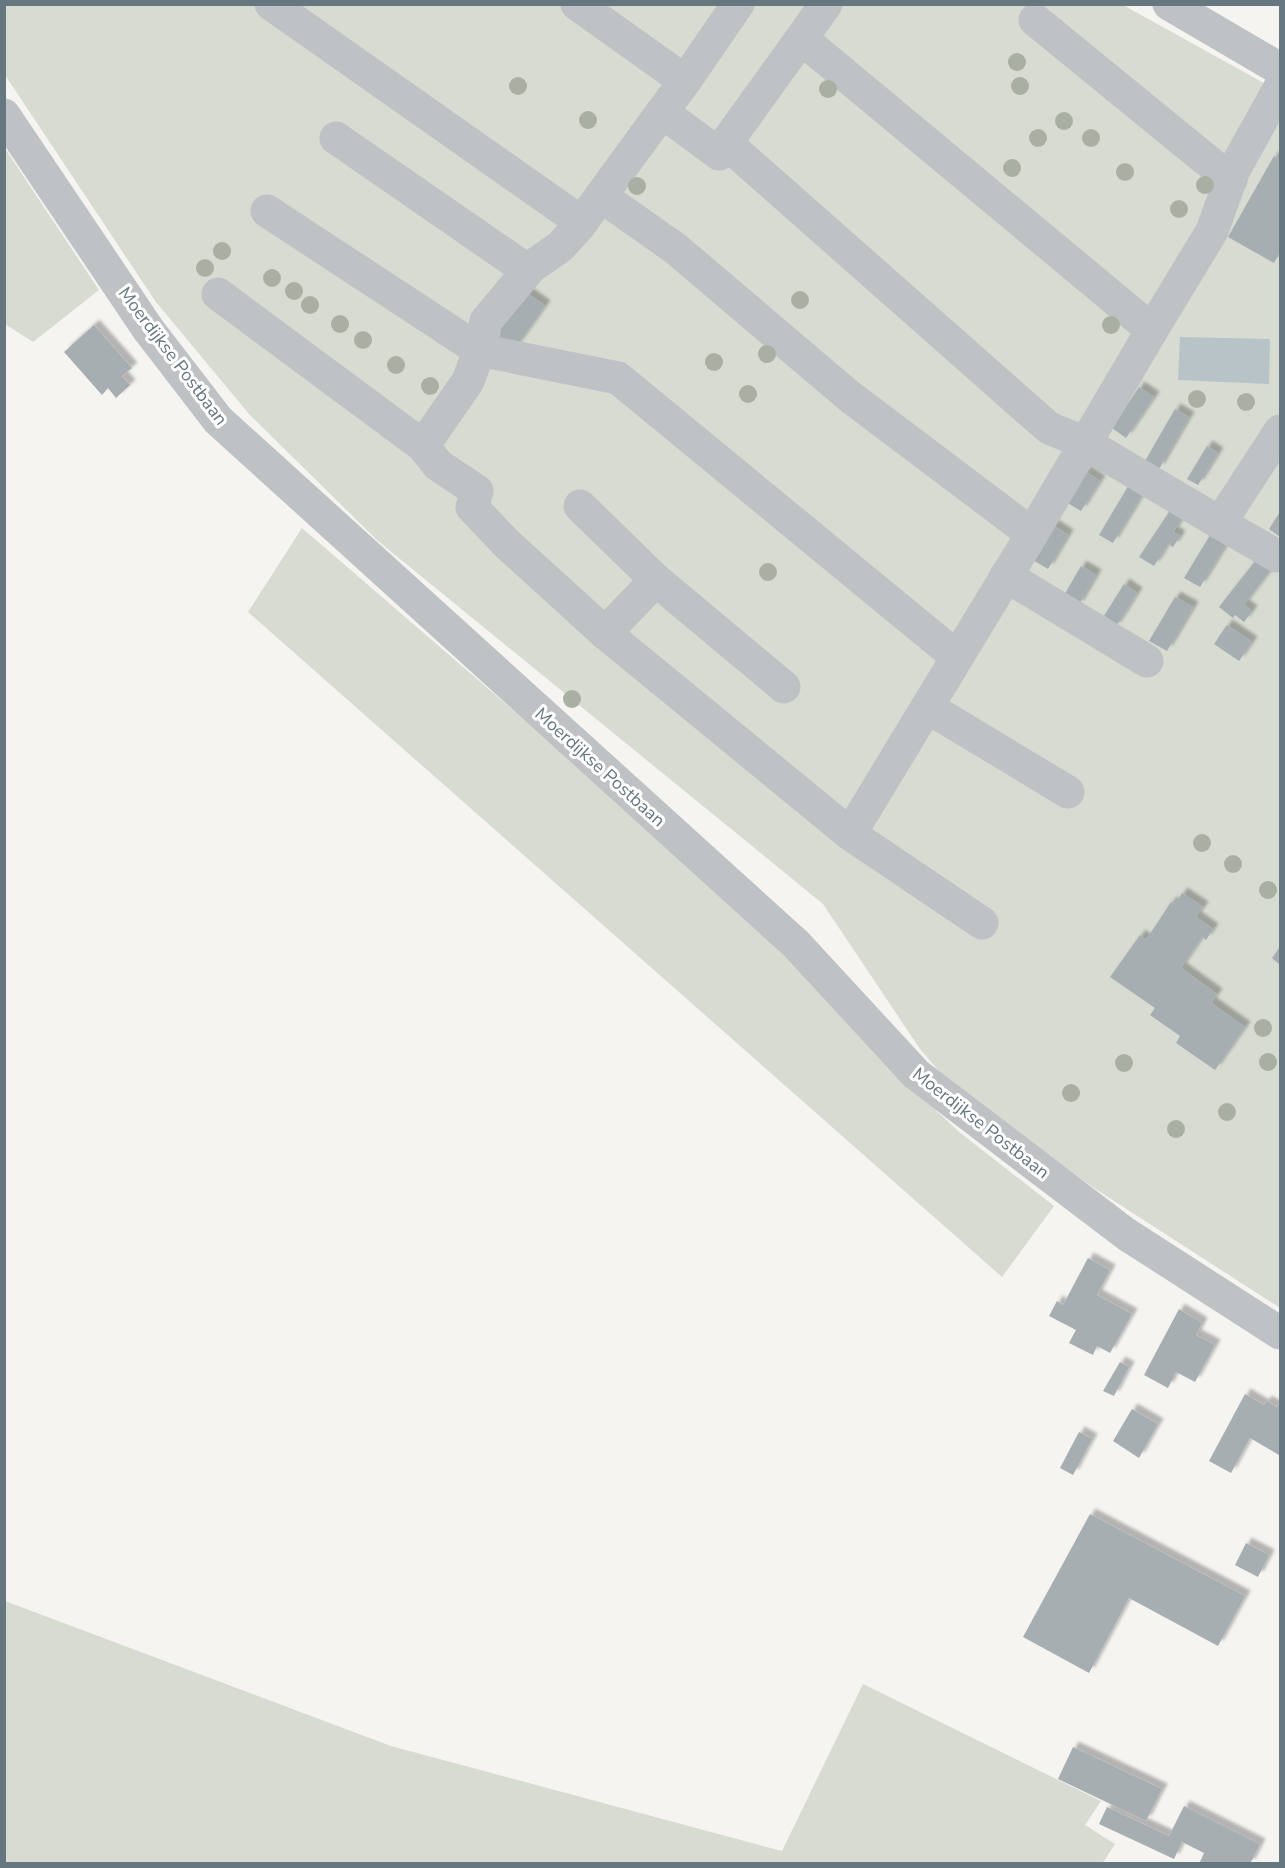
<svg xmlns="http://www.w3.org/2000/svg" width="1285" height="1868" font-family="'Nunito Sans',sans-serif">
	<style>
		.green { fill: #d7dbd2 }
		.water { fill: #b7c3c6 }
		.building { fill: #a6aeb2; filter: url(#shadow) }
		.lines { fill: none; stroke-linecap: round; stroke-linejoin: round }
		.minor { stroke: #bec2c5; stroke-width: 33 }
		.tree { fill: #a9b0a3 }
		.labels { text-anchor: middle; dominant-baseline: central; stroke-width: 6; stroke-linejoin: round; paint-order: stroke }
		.street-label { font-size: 18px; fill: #667780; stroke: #fff }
	</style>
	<defs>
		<filter id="shadow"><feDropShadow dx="5.5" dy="-5.5" stdDeviation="1.5" flood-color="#0004"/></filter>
	</defs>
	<rect width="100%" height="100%" fill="#f5f4f1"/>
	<g class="green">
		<polygon points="4,5 1123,5 1280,92 1280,1308 1094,1188 1007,1126 939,1071 920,1049 823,904 378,541 249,414 156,302 5,75"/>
		<polygon points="4,147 99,290 33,342 5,324"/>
		<polygon points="302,528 680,854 779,944 883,1060 958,1131 1054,1206 1002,1277 248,612"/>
		<polygon points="5,1601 391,1746 782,1851 863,1684 1101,1801 1085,1825 1115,1844 1102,1864 5,1863"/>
	</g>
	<polygon class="water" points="1180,337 1270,339 1269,384 1178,380"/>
	<g class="building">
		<polygon points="1274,156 1280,160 1280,252 1274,263 1228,237"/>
		<polygon points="520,288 545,306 513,351 487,333"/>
		<polygon points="94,325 132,368 122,376 130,385 116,398 108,388 102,395 64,352"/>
		<polygon points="1139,387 1154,397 1126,438 1112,428"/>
		<polygon points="1175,409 1189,417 1159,469 1145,461"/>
		<polygon points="1207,446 1218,453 1198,485 1187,479"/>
		<polygon points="1085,471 1100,481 1081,511 1066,502"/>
		<polygon points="1130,483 1144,491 1113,543 1099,535"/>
		<polygon points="1173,506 1185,514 1173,532 1180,536 1173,547 1168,544 1154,566 1139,557"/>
		<polygon points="1280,512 1280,537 1269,529"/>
		<polygon points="1051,524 1068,535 1048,569 1031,559"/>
		<polygon points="1212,532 1228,541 1200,587 1184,578"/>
		<polygon points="1259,556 1273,567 1244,605 1252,611 1244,622 1235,615 1233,618 1219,607"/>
		<polygon points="1081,566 1096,575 1078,606 1063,597"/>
		<polygon points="1124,584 1137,593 1115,628 1102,619"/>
		<polygon points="1175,597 1193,607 1167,651 1149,641"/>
		<polygon points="1227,625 1252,642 1239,661 1214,644"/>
		<polygon points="1182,893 1203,907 1196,917 1213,929 1206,940 1202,937 1181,968 1217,994 1211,1003 1245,1027 1215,1070 1176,1043 1180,1036 1150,1015 1155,1008 1110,977 1140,935 1146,940 1171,902 1175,904"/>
		<polygon points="1280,947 1280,965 1272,958"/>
		<polygon points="1088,1258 1110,1270 1097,1295 1132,1314 1110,1353 1097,1346 1093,1355 1069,1343 1076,1330 1049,1316 1057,1301 1063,1305"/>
		<polygon points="1179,1309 1202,1323 1196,1335 1215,1345 1195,1382 1176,1372 1168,1388 1144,1375"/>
		<polygon points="1120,1362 1129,1367 1114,1396 1103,1391"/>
		<polygon points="1245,1394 1264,1405 1266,1401 1277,1407 1280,1402 1280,1452 1279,1455 1250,1438 1231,1473 1209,1461"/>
		<polygon points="1132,1409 1158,1424 1139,1458 1113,1441"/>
		<polygon points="1079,1432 1092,1439 1073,1475 1060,1468"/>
		<polygon points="1090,1514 1245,1596 1218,1646 1129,1598 1089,1673 1023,1637"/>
		<polygon points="1246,1543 1269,1555 1258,1577 1235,1565"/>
		<polygon points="1073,1747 1162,1789 1146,1821 1058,1779"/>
		<polygon points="1184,1806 1260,1844 1250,1864 1199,1864 1204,1853 1182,1842 1174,1859 1099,1824 1107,1807 1169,1836"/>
	</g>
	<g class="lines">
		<g class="minor">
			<polyline points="271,4 581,222"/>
			<polyline points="577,4 685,81 662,112 719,154 726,143"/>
			<polyline points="826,4 726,143 1049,428 1085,443 1220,523 1280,431"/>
			<polyline points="1169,4 1280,69"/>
			<polyline points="1035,20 1231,180"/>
			<polyline points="802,39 1152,330 1032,534"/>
			<polyline points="685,81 738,4"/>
			<polyline points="662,112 579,226 560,247 531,267 486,321 481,346 468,381 423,446 438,465 477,491 472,507 506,543 605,633 850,834 982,923"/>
			<polyline points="4,115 148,329 218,420 796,944 916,1074 1126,1234 1280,1333"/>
			<polyline points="336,138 527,270"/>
			<polyline points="601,196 676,249 849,396 1032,534 850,834"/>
			<polyline points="267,211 479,350 618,378 957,657"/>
			<polyline points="218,294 423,446"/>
			<polyline points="1152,330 1212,231 1234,170 1280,87"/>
			<polyline points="580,506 656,580 605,633"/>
			<polyline points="1220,523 1277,556"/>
			<polyline points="1006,576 1147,661"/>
			<polyline points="656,580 784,687"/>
			<polyline points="927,707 1068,792"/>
		</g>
	</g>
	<g class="tree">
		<circle cx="1017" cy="62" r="9"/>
		<circle cx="518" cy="86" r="9"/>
		<circle cx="1020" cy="86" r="9"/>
		<circle cx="828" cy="89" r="9"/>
		<circle cx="588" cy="120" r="9"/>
		<circle cx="1064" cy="121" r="9"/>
		<circle cx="1038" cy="138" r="9"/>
		<circle cx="1091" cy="138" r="9"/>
		<circle cx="1012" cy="168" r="9"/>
		<circle cx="1125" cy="172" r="9"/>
		<circle cx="1205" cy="185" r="9"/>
		<circle cx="637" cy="186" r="9"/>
		<circle cx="1179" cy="209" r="9"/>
		<circle cx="222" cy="251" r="9"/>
		<circle cx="205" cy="268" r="9"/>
		<circle cx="272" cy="278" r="9"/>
		<circle cx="294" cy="291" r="9"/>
		<circle cx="800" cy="300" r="9"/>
		<circle cx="310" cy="305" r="9"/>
		<circle cx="340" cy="324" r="9"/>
		<circle cx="1111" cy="325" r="9"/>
		<circle cx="363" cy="340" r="9"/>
		<circle cx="767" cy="354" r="9"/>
		<circle cx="714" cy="362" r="9"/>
		<circle cx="396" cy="365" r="9"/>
		<circle cx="430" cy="386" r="9"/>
		<circle cx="748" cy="394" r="9"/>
		<circle cx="1197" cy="399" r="9"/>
		<circle cx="1246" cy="402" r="9"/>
		<circle cx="768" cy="572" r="9"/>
		<circle cx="572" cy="699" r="9"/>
		<circle cx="1202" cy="843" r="9"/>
		<circle cx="1233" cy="864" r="9"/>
		<circle cx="1268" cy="890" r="9"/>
		<circle cx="1263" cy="1028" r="9"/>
		<circle cx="1268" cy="1062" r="9"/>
		<circle cx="1124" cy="1063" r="9"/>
		<circle cx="1071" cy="1093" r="9"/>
		<circle cx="1227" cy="1112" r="9"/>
		<circle cx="1176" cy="1129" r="9"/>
	</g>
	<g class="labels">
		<g class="street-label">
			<text transform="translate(173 356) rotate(53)">Moerdijkse Postbaan</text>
			<text transform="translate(600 767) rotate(42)">Moerdijkse Postbaan</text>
			<text transform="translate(981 1123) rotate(38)">Moerdijkse Postbaan</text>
		</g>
	</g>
	<rect width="1285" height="1868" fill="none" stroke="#667780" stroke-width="12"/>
</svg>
